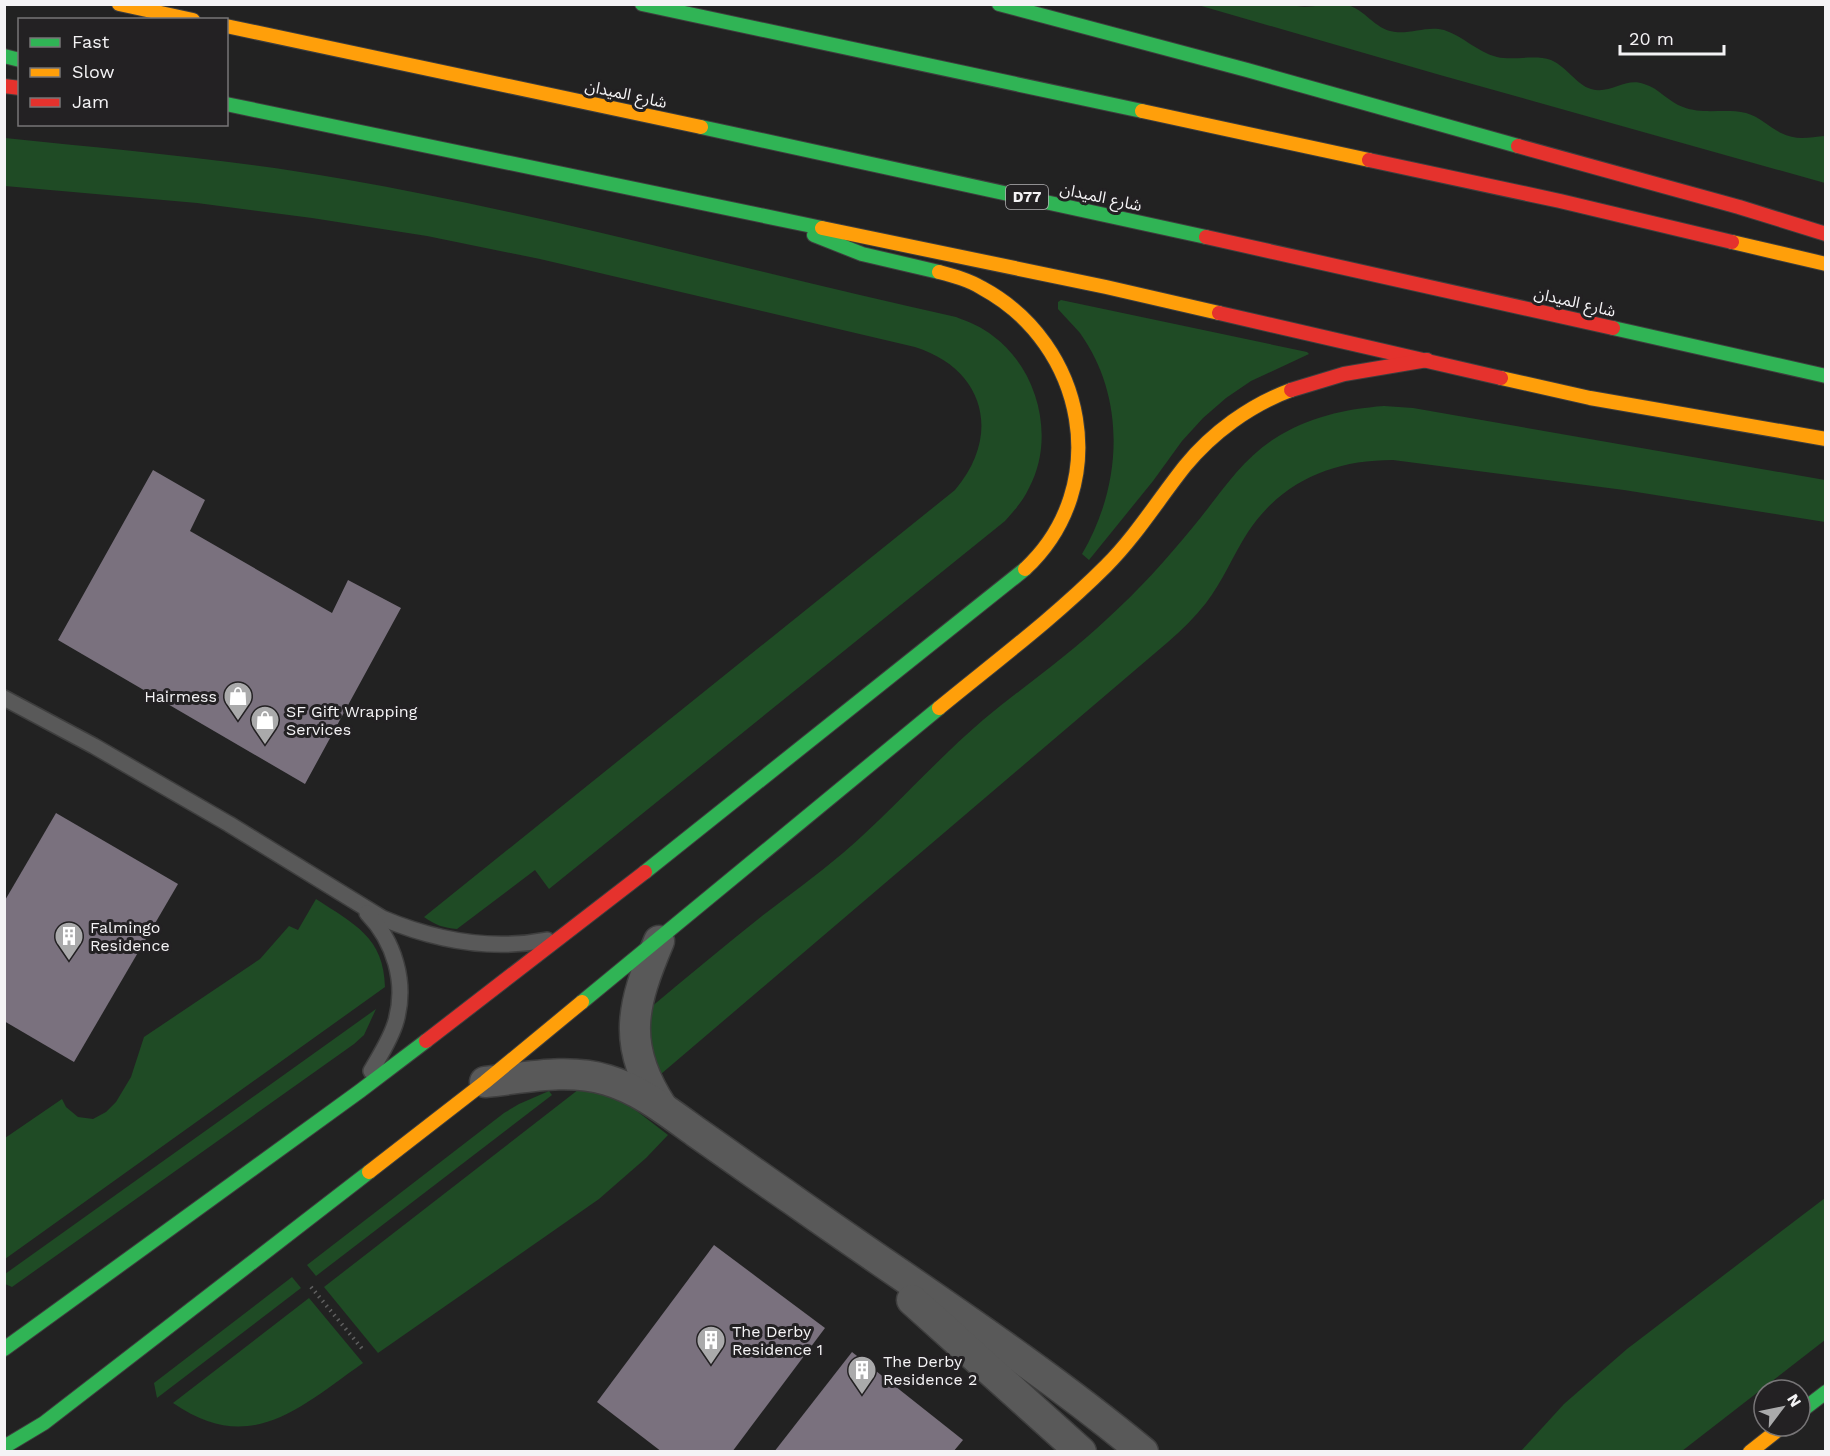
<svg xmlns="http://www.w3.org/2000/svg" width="1830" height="1456" font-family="'Work Sans','Noto Sans Arabic',sans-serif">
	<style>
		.green { fill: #1f4b25 }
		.building { fill: #7a717e }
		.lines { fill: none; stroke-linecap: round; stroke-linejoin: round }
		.lane-casing { stroke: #3e3e3e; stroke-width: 18 }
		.street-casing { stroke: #3e3e3e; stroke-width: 33 }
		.fast-casing { stroke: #3e3e3e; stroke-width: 16 }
		.slow-casing { stroke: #3e3e3e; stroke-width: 16 }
		.jam-casing { stroke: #3e3e3e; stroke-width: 16 }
		.path { stroke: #606060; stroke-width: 4; stroke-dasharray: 1.5 4.5; stroke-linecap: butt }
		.lane { stroke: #595959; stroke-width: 15 }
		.street { stroke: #595959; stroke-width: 30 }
		.fast { stroke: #30b455; stroke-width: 14 }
		.slow { stroke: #ff9f0a; stroke-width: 14 }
		.jam { stroke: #e5322d; stroke-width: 14 }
		.labels { text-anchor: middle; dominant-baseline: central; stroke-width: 6; stroke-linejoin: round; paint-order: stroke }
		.shield { fill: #232123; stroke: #b5b4b6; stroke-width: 1.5 }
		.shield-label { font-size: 15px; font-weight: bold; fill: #f4f3f5 }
		.street-label { font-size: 16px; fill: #f4f3f5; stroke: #232123 }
		.poi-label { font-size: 16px; fill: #f4f3f5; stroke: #232123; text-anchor: start }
	</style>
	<rect width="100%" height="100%" fill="#222"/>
	<g class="green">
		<path d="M1289 4C1308 11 1324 2 1343 4 1363 7 1372 26 1390 31 1408 36 1426 25 1444 30 1463 36 1477 52 1497 57 1515 61 1534 54 1551 60 1567 67 1577 85 1591 89 1610 95 1625 77 1644 84 1659 88 1668 102 1683 107 1703 115 1725 108 1746 113 1760 117 1769 127 1781 133 1796 141 1810 137 1825 136V183L1440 75 1198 5Z"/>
		<path d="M5 138C118 150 231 159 343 179 549 215 752 272 956 317 969 322 982 327 993 336 1038 369 1056 438 1029 488 1023 501 1014 511 1005 521L549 889 535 870 457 929C444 928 435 925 424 917L955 490C1002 435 985 369 915 347L540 259 427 236 312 218 197 203 5 186Z"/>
		<path d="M1061 300 1307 352 1309 354 1251 381 1226 398 1203 418 1182 441 1153 481 1089 560 1082 554C1122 486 1127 399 1080 333 1073 325 1065 317 1058 309V302Z"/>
		<path d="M1384 406 1413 408 1825 480V522L1624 490 1393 460C1333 460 1282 481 1248 532 1233 555 1223 581 1206 603 1195 617 1182 630 1168 642L661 1074C647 1048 649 1037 650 1008 687 977 724 946 762 916 789 895 817 875 843 853 892 811 934 762 983 720 1024 686 1068 656 1107 619 1138 591 1166 560 1193 527 1219 496 1239 462 1274 439 1308 417 1345 409 1384 406Z"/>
		<path d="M316 899C354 924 384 937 385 987L5 1259V1138L62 1099 66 1107 78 1117 93 1119 106 1112 116 1102 131 1077 144 1037 260 959 289 926 298 930Z"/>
		<polygon points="376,1009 364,1035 354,1044 12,1287 5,1284 5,1274"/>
		<polygon points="583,1086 629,1105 668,1135 646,1158 599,1199 378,1353 324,1287"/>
		<polygon points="549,1091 552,1095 316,1276 307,1265 504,1113 519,1104"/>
		<polygon points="1825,1198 1825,1340 1682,1451 1521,1451 1564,1404 1627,1349"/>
		<polygon points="292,1277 301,1288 157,1398 154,1383"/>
		<path d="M309 1298 363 1363C298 1409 250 1456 173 1403Z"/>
	</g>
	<g class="building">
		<polygon points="153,470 205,500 190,531 332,613 348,580 401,608 305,784 58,640"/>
		<polygon points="56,813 178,884 74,1062 4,1021 4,902"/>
		<polygon points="714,1245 825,1328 732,1452 662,1452 597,1402"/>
		<polygon points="852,1352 963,1440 953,1452 774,1452"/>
	</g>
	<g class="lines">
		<g class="lane-casing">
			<g id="lane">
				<path d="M4 698 94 746 229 824 382 918C434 940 490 951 547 940"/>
				<path d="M367 913C394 941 407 982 396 1021 391 1039 380 1055 371 1071"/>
			</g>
		</g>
		<g class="street-casing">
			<g id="street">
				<path d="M659 941C632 1005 621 1045 662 1107"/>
				<path d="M485 1082C525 1078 567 1068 607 1080 641 1090 668 1112 696 1132 729 1155 761 1178 793 1200 910 1283 1032 1360 1143 1452"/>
				<polyline points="912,1300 1081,1452"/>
			</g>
		</g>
		<g class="fast-casing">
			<g id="fast">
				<polyline points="642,4 1142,111"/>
				<polyline points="999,4 1247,70 1518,146"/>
				<polyline points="4,56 20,60"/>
				<polyline points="226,104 822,228"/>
				<polyline points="701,127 1206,237"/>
				<polyline points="814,235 862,254 939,272"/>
				<polyline points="1613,328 1826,376"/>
				<polyline points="645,872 1025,569"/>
				<polyline points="582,1002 939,708"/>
				<polyline points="4,1349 360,1091 426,1041"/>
				<polyline points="1800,1412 1826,1392"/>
				<polyline points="4,1447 44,1423 369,1172"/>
			</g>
		</g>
		<g class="slow-casing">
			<g id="slow">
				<polyline points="119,4 193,20"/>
				<polyline points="226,26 701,127"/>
				<polyline points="1142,111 1369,160"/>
				<polyline points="822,228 1106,287 1219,313"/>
				<polyline points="1732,242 1826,264"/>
				<path d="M939 272C954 276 969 280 982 288 1086 344 1114 486 1025 569"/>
				<polyline points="1501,378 1590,398 1826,439"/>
				<path d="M939 708C995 662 1054 618 1106 566 1136 536 1158 500 1185 466 1212 433 1250 405 1291 390"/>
				<polyline points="369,1172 485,1082 582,1002"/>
				<polyline points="1750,1452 1783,1426"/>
			</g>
		</g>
		<g class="jam-casing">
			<g id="jam">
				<polyline points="4,86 20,88"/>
				<polyline points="1518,146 1739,207 1826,234"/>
				<polyline points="1369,160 1560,201 1732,242"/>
				<polyline points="1206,237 1613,328"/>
				<polyline points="1219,313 1501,378"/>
				<polyline points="1291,390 1344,374 1427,360"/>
				<polyline points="426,1041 645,872"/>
			</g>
		</g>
		<polyline class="path" points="311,1287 364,1351"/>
		<use href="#lane" class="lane"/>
		<use href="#street" class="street"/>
		<use href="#fast" class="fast"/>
		<use href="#slow" class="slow"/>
		<use href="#jam" class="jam"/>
	</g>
	<defs>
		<g id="shop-pin" transform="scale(1.5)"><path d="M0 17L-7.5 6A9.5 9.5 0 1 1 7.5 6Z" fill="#aaaaab" stroke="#232123"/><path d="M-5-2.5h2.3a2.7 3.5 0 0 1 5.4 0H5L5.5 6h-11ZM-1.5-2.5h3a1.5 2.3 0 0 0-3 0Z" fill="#fff"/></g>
		<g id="building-pin" transform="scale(1.5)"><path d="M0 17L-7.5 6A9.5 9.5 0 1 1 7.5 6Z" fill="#aaaaab" stroke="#232123"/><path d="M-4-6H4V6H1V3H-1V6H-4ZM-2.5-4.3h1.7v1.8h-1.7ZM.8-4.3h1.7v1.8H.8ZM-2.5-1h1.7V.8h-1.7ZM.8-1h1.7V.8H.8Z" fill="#fff"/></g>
	</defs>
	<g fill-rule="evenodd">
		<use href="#shop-pin" x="238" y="696"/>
		<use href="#shop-pin" x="265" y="720"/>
		<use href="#building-pin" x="69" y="936"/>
		<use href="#building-pin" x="711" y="1340"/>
		<use href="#building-pin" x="862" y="1370"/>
	</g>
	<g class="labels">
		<rect class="shield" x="1006" y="185" width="42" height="24" rx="4.5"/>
		<g class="shield-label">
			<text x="1027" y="197">D77</text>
		</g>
		<g class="street-label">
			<text transform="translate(626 94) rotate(12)">شارع الميدان</text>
			<text transform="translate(1101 197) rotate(12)">شارع الميدان</text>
			<text transform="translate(1575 302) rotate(13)">شارع الميدان</text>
		</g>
		<g class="poi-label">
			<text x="217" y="696" text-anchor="end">Hairmess</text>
			<text x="286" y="711">SF Gift Wrapping<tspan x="286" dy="18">Services</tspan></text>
			<text x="90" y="927">Falmingo<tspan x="90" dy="18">Residence</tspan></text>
			<text x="732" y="1331">The Derby<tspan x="732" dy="18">Residence 1</tspan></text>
			<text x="883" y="1361">The Derby<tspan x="883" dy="18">Residence 2</tspan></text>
		</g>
	</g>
	<rect width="1830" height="1456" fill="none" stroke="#f4f3f5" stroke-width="12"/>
	<rect x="18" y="18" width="210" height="108" fill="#232123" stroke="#777577" stroke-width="1.5"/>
	<rect x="30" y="38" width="30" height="9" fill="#30b455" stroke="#777577" stroke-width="1.5"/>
	<text x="72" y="48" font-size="18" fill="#f4f3f5">Fast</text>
	<rect x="30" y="68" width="30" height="9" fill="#ff9f0a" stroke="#777577" stroke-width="1.5"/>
	<text x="72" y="78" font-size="18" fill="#f4f3f5">Slow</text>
	<rect x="30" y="98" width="30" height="9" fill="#e5322d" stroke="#777577" stroke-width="1.5"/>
	<text x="72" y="108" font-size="18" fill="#f4f3f5">Jam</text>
	<g transform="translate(1782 1408) rotate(58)"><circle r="28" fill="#232123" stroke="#777577" stroke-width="1.5"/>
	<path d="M0-4.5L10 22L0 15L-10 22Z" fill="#aaaaab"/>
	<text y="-9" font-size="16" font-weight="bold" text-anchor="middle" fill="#f4f3f5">N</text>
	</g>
	<path d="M1620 45v9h104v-9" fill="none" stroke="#f4f3f5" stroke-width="3"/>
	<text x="1629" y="45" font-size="18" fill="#f4f3f5" stroke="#232123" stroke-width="4.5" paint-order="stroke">20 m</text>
</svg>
